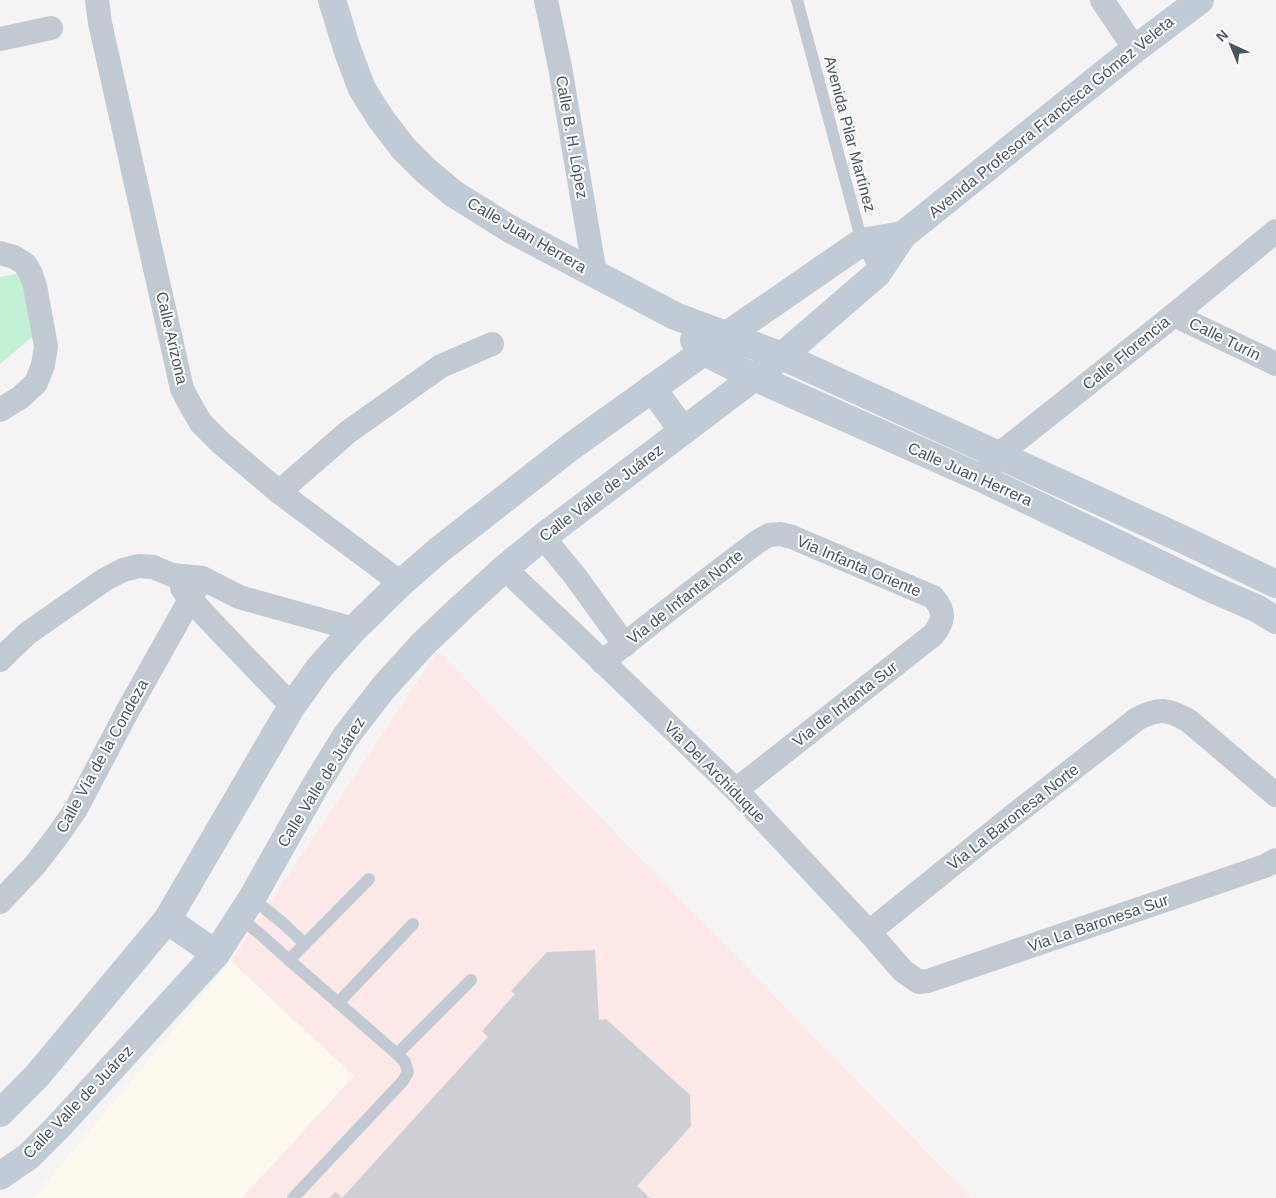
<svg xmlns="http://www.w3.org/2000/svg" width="1276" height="1198" font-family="Helvetica,sans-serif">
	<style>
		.commercial { fill: #fdf9ef }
		.medical { fill: #fce8e6 }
		.green { fill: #c3f1d5 }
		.building { fill: #cdcfd5 }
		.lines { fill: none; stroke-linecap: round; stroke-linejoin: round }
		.lane { stroke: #c1cad2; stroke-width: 12 }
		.street { stroke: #c1cad2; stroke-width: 24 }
		.secondary { stroke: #c1cbd6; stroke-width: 28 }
		.labels { text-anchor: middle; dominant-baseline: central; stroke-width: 4; stroke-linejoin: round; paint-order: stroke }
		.street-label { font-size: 16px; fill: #4a5661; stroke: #fff }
	</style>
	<rect width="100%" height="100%" fill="#f5f3f3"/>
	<polygon class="commercial" points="231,961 354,1076 242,1198 31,1198 36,1195"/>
	<polygon class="medical" points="438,651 971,1198 242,1198 354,1076 231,961"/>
	<polygon class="green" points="22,273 37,333 0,364 0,277"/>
	<polygon class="building" points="595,950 599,1020 606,1019 690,1095 691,1126 637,1186 650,1198 330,1198 335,1192 342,1198 488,1037 482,1031 515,994 511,991 547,952"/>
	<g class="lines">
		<g class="lane">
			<polyline points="797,0 862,242 877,273"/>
			<polyline points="252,898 285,925 305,944"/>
			<polyline points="240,918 260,934 289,960 397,1054 405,1062 408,1072 403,1081 293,1198"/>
			<polyline points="289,960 369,879"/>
			<polyline points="338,1003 413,924"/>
			<polyline points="397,1054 471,980"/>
		</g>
		<g class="street">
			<polyline points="97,0 100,23 182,389 191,406 201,423 221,443 279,492 401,583"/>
			<polyline points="546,0 560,67 595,274"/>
			<polyline points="1102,0 1135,49"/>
			<polyline points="0,39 51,28"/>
			<polyline points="0,253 14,257 25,264 31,274 35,286 46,346 43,365 36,383 21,397 0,410"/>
			<polyline points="1174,315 1276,364"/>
			<polyline points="989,468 998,455 1012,444 1174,315 1276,231"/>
			<polyline points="279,492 348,432 441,366 492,344"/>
			<polyline points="543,537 575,576 625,645"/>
			<polyline points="505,568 523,586 576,636 736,790 869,932 903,971 919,982 928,981 1265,866 1276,860"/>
			<polyline points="182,588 190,599 220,631 292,706"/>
			<polyline points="0,660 11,649 28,633 104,580 123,570 139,566 153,567 172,575 202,578 239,597 354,629"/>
			<path d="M602 662 690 593 757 542 769 535 780 534 792 537 933 597C946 612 944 621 933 635L736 790"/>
			<polyline points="0,902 35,865 58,835 76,809 128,710 202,578"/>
			<path d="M869 932 1009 819 1137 719C1159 707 1168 709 1189 721L1276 795"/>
		</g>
		<g class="secondary">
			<polyline points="332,0 347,49 362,89 381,119 404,149 425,170 454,194 510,229 675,316 782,356 1180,538 1276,584"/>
			<polyline points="694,340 704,352 754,377 981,478 1212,589 1256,608 1276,620"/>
			<polyline points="652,388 683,431"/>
			<polyline points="167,920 216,954"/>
			<polyline points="0,1113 36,1077 167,920 292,706 320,667 354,629 401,583 439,550 572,446 727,335 862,242 903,235"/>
			<polyline points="0,1176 29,1156 58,1127 216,954 252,898 314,788 346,736 384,687 423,644 462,607 505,568 543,537 782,356 877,274 903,235 1135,49 1200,0"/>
		</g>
	</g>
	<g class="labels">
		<g class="street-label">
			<text transform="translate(1051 117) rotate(-39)">Avenida Profesora Francisca Gómez Veleta</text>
			<text transform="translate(850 134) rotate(75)">Avenida Pilar Martínez</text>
			<text transform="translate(572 137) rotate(80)">Calle B. H. López</text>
			<text transform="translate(527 235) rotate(30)">Calle Juan Herrera</text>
			<text transform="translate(172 338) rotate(77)">Calle Arizona</text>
			<text transform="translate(1225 339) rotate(26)">Calle Turín</text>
			<text transform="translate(1126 353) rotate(-39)">Calle Florencia</text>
			<text transform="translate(970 474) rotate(24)">Calle Juan Herrera</text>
			<text transform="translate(601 493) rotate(-37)">Calle Valle de Juárez</text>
			<text transform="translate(859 566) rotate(23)">Via Infanta Oriente</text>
			<text transform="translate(685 597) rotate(-38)">Via de Infanta Norte</text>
			<text transform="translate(845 704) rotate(-38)">Via de Infanta Sur</text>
			<text transform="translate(102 756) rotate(-61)">Calle Vía de la Condeza</text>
			<text transform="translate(715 772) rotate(45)">Via Del Archiduque</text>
			<text transform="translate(321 782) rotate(-58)">Calle Valle de Juárez</text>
			<text transform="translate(1013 817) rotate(-38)">Via La Baronesa Norte</text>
			<text transform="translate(1098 923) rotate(-19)">Via La Baronesa Sur</text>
			<text transform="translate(78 1102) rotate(-46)">Calle Valle de Juárez</text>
		</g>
	</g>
	<g transform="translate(1231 45) rotate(316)" stroke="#ffffff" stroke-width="4" paint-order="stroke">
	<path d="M0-4L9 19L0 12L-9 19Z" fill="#4a5661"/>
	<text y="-8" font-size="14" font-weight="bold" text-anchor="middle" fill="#4a5661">N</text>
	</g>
</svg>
